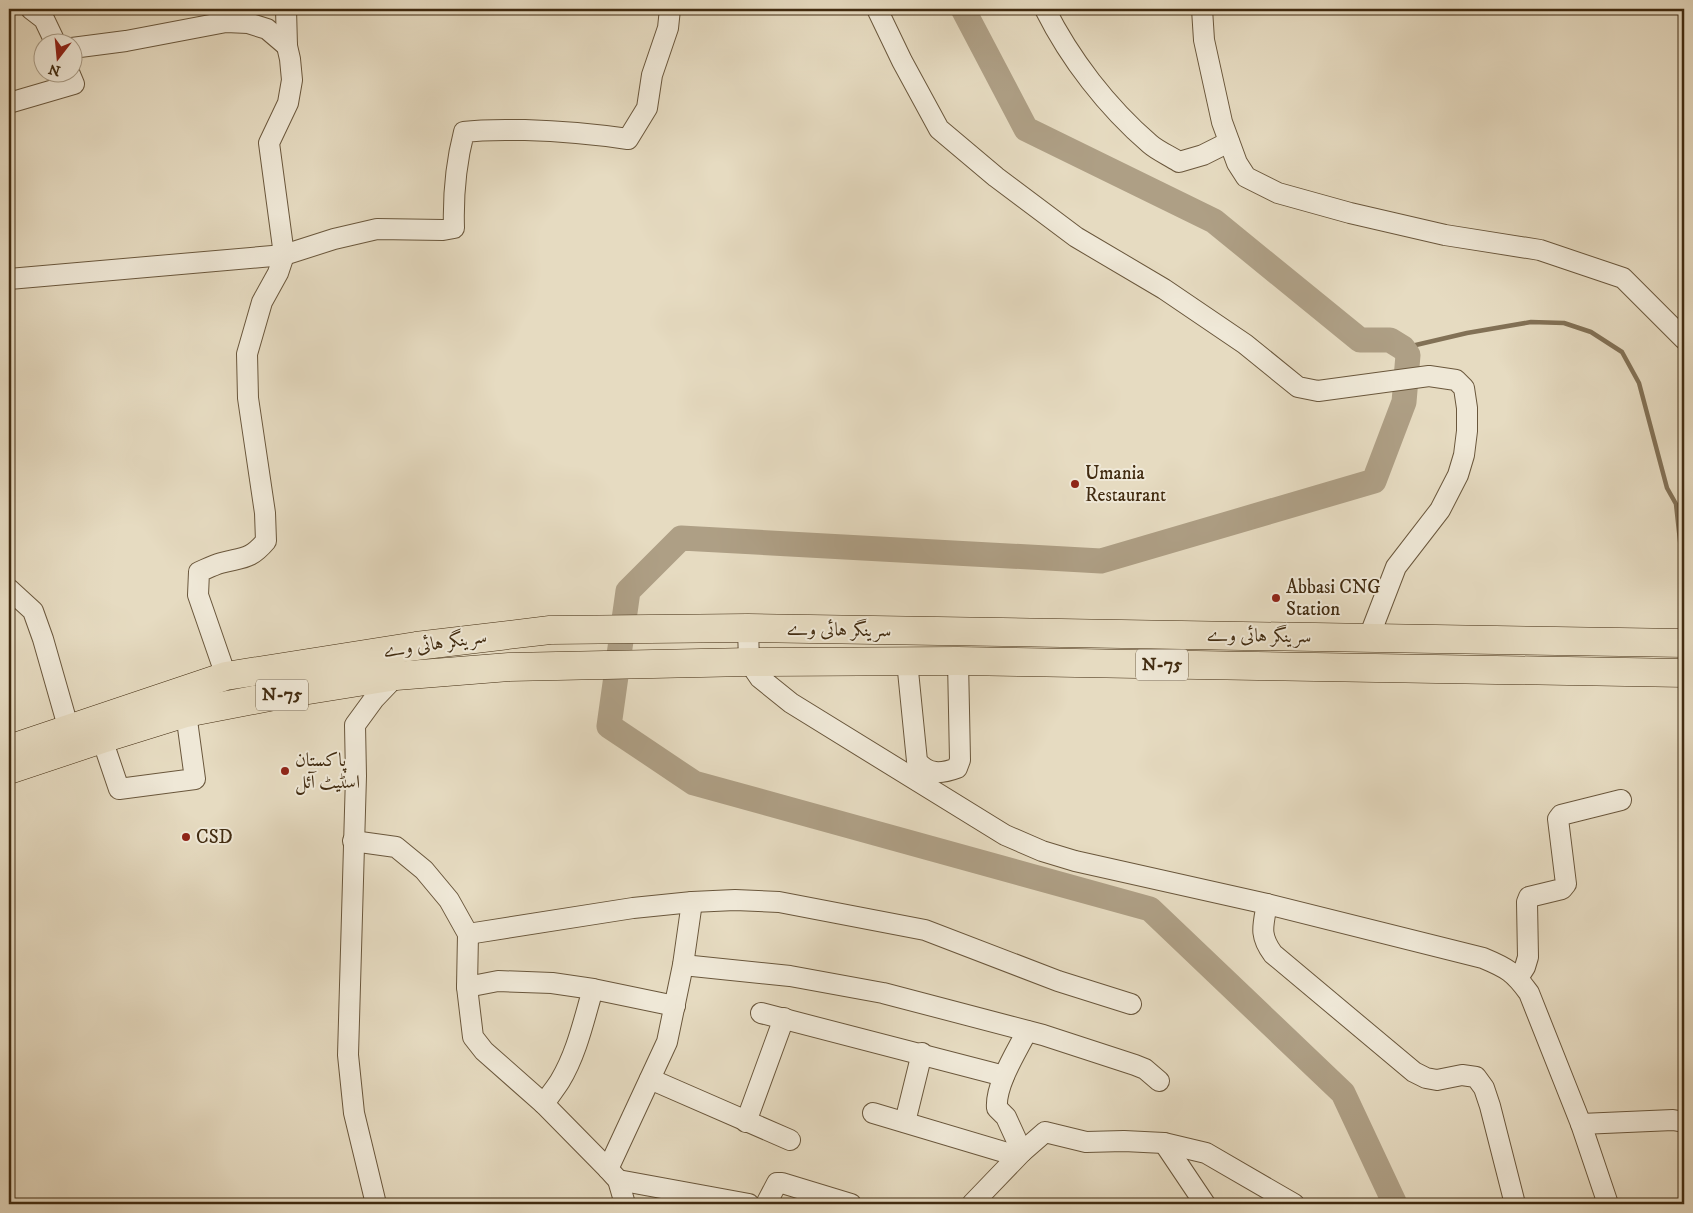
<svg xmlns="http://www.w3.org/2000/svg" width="1693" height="1213" font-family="'IM FELL DW Pica',Amiri,serif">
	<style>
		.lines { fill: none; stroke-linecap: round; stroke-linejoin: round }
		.stream { stroke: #827156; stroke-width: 4.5 }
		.river { stroke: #ae9f85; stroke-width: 25 }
		.minor-casing { stroke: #6a573c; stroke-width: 22 }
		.highway-casing { stroke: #412b10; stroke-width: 29 }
		.minor { stroke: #efe8d7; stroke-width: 20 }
		.highway { stroke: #e6dbc1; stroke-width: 28 }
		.poi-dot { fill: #8f2418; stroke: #efe8d7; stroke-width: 2 }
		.labels { text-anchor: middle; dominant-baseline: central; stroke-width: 4; stroke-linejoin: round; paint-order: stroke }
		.shield { fill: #efe8d7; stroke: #75644c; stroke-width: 1 }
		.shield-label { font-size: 18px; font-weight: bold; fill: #412b10 }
		.poi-label { font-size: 19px; fill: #412b10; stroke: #efe8d7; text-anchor: start }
		.street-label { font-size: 19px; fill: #412b10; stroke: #efe8d7 }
	</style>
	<rect width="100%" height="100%" fill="#e6dbc1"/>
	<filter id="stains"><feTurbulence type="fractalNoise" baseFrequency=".004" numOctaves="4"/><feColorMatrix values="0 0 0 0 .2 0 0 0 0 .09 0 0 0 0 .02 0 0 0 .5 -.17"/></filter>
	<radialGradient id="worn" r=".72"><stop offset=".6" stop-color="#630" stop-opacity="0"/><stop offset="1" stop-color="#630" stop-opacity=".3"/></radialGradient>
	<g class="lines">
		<polyline class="stream" points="1403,348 1467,333 1531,322 1564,323 1591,332 1622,352 1639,383 1667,488 1676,504 1684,577"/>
		<polyline class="river" points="963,9 1026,129 1214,221 1360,340 1390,340 1403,348 1408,355 1404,402 1374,481 1101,561 681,538 628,591 609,726 694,783 1150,909 1343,1093 1395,1204"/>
		<g class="minor-casing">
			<g id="minor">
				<polyline points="31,9 44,19 55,42"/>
				<polyline points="877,9 902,61 939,129 996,177 1076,237 1164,289 1245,344 1298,387 1318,391 1429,376 1456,380 1464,388 1467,408 1467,431 1464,455 1458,475 1440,510 1396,567 1369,637"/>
				<path d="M1045 9C1070 59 1107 107 1150 144 1158 151 1170 156 1179 162L1203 155 1229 142"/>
				<polyline points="1202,9 1204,40 1222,122 1237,163 1246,177 1278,193 1350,213 1445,235 1540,250 1623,278 1684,339"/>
				<polyline points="72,48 126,41 226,22 248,23 267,29 287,46"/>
				<polyline points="9,103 74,84 69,72"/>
				<path d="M9 279 284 255 334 239 377 229 443 230 454 228C453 196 456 163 464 132 485 129 505 130 525 130 560 131 594 134 628 139L647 108 652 75 668 28 670 9"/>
				<polyline points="9,589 33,611 43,639 69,730"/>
				<path d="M748 628 749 662 760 678 791 703 1005 835 1042 851 1075 861 1267 904 1483 958C1507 968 1514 972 1529 993L1581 1124 1608 1204"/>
				<path d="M907 661 917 761C928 775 941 774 957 768L960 760 958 661"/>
				<path d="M226 676 198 595 199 572C206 569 214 565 221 563 243 557 250 560 266 541L265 513 248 398 247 354 262 302 278 273 284 255 269 143 288 103 292 80 290 59 287 46 286 9"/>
				<polyline points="102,739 119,789 195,779 186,713"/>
				<polyline points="353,841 396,847 424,870 449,900 468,934 467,987 473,1037 484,1051 544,1104 608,1169 618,1180 625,1204"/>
				<path d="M1267 904C1263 926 1259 935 1273 954L1414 1072 1426 1078 1437 1080 1462 1075 1476 1077 1484 1088 1490 1106 1515 1204"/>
				<polyline points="468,934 633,908 692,902 735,900 779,902 925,930 1058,981 1131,1004"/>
				<polyline points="683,965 790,976 883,993 1043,1035 1135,1065 1145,1069 1159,1081"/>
				<polyline points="1518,978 1525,967 1528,957 1527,902 1529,897 1562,889 1566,884 1558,819 1561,815 1621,800"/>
				<polyline points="467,987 498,981 552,983 593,989 675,1006"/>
				<polyline points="761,1013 1004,1076"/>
				<polyline points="650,1079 790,1140"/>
				<path d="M544 1104C549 1096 555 1089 560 1081 577 1053 584 1019 593 989"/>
				<polyline points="873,1113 1017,1156"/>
				<polyline points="746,1122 784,1018"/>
				<polyline points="905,1122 922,1053"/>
				<polyline points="1581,1124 1673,1120 1684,1122"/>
				<polyline points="1164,1143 1205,1204"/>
				<polyline points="1022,1152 1045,1132 1086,1142 1124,1141 1164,1143 1206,1153 1294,1204"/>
				<polyline points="608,1169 667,1042 683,965 692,902"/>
				<polyline points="618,1180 749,1204"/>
				<polyline points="376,1204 354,1113 348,1055 356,776 355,725 374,699 396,676"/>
				<polyline points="766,1204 777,1183 782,1183 851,1204"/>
				<path d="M972 1204 1022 1152 1006 1117 997 1108C995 1085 1017 1051 1027 1031"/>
			</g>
		</g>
		<g class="highway-casing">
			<g id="highway">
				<polyline points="9,749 226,676 416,646 550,630 748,628 1684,643"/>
				<polyline points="9,770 102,739 186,713 290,693 396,676 509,667 749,662 958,661 1684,673"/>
			</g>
		</g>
		<use href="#minor" class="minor"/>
		<use href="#highway" class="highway"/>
	</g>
	<g class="poi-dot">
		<circle cx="1075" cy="484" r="5"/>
		<circle cx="1276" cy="598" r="5"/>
		<circle cx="285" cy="771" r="5"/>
		<circle cx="186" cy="837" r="5"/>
	</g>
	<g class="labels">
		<g class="shield">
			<rect x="1136" y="649.5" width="52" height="31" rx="4"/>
			<rect x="256" y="679.5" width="52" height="31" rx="4"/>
		</g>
		<g class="shield-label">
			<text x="1162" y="665">N-75</text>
			<text x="282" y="695">N-75</text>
		</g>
		<g class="poi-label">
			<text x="1085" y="473">Umania<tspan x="1085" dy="22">Restaurant</tspan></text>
			<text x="1286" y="587">Abbasi CNG<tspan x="1286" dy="22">Station</tspan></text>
			<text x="295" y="760">پاکستان<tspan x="295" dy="22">اسٹیٹ آئل</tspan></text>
			<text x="196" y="837">CSD</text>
		</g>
		<g class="street-label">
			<text transform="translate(839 630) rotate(1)">سرینگر ہائی وے</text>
			<text transform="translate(1259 636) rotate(1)">سرینگر ہائی وے</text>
			<text transform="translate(435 644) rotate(-8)">سرینگر ہائی وے</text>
		</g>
	</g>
	<rect width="1693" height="1213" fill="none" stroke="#e6dbc1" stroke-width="30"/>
	<rect x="10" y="10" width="1673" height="1193" fill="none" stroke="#412b10" stroke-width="2.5"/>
	<rect x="15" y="15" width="1663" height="1183" fill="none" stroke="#412b10"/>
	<g transform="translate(58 58) rotate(196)"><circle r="24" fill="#efe8d7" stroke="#a99c87"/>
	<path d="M0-4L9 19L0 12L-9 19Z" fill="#8f2418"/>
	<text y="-8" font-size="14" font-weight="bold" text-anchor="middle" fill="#412b10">N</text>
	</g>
	<rect width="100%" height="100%" filter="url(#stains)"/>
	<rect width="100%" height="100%" fill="url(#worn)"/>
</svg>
